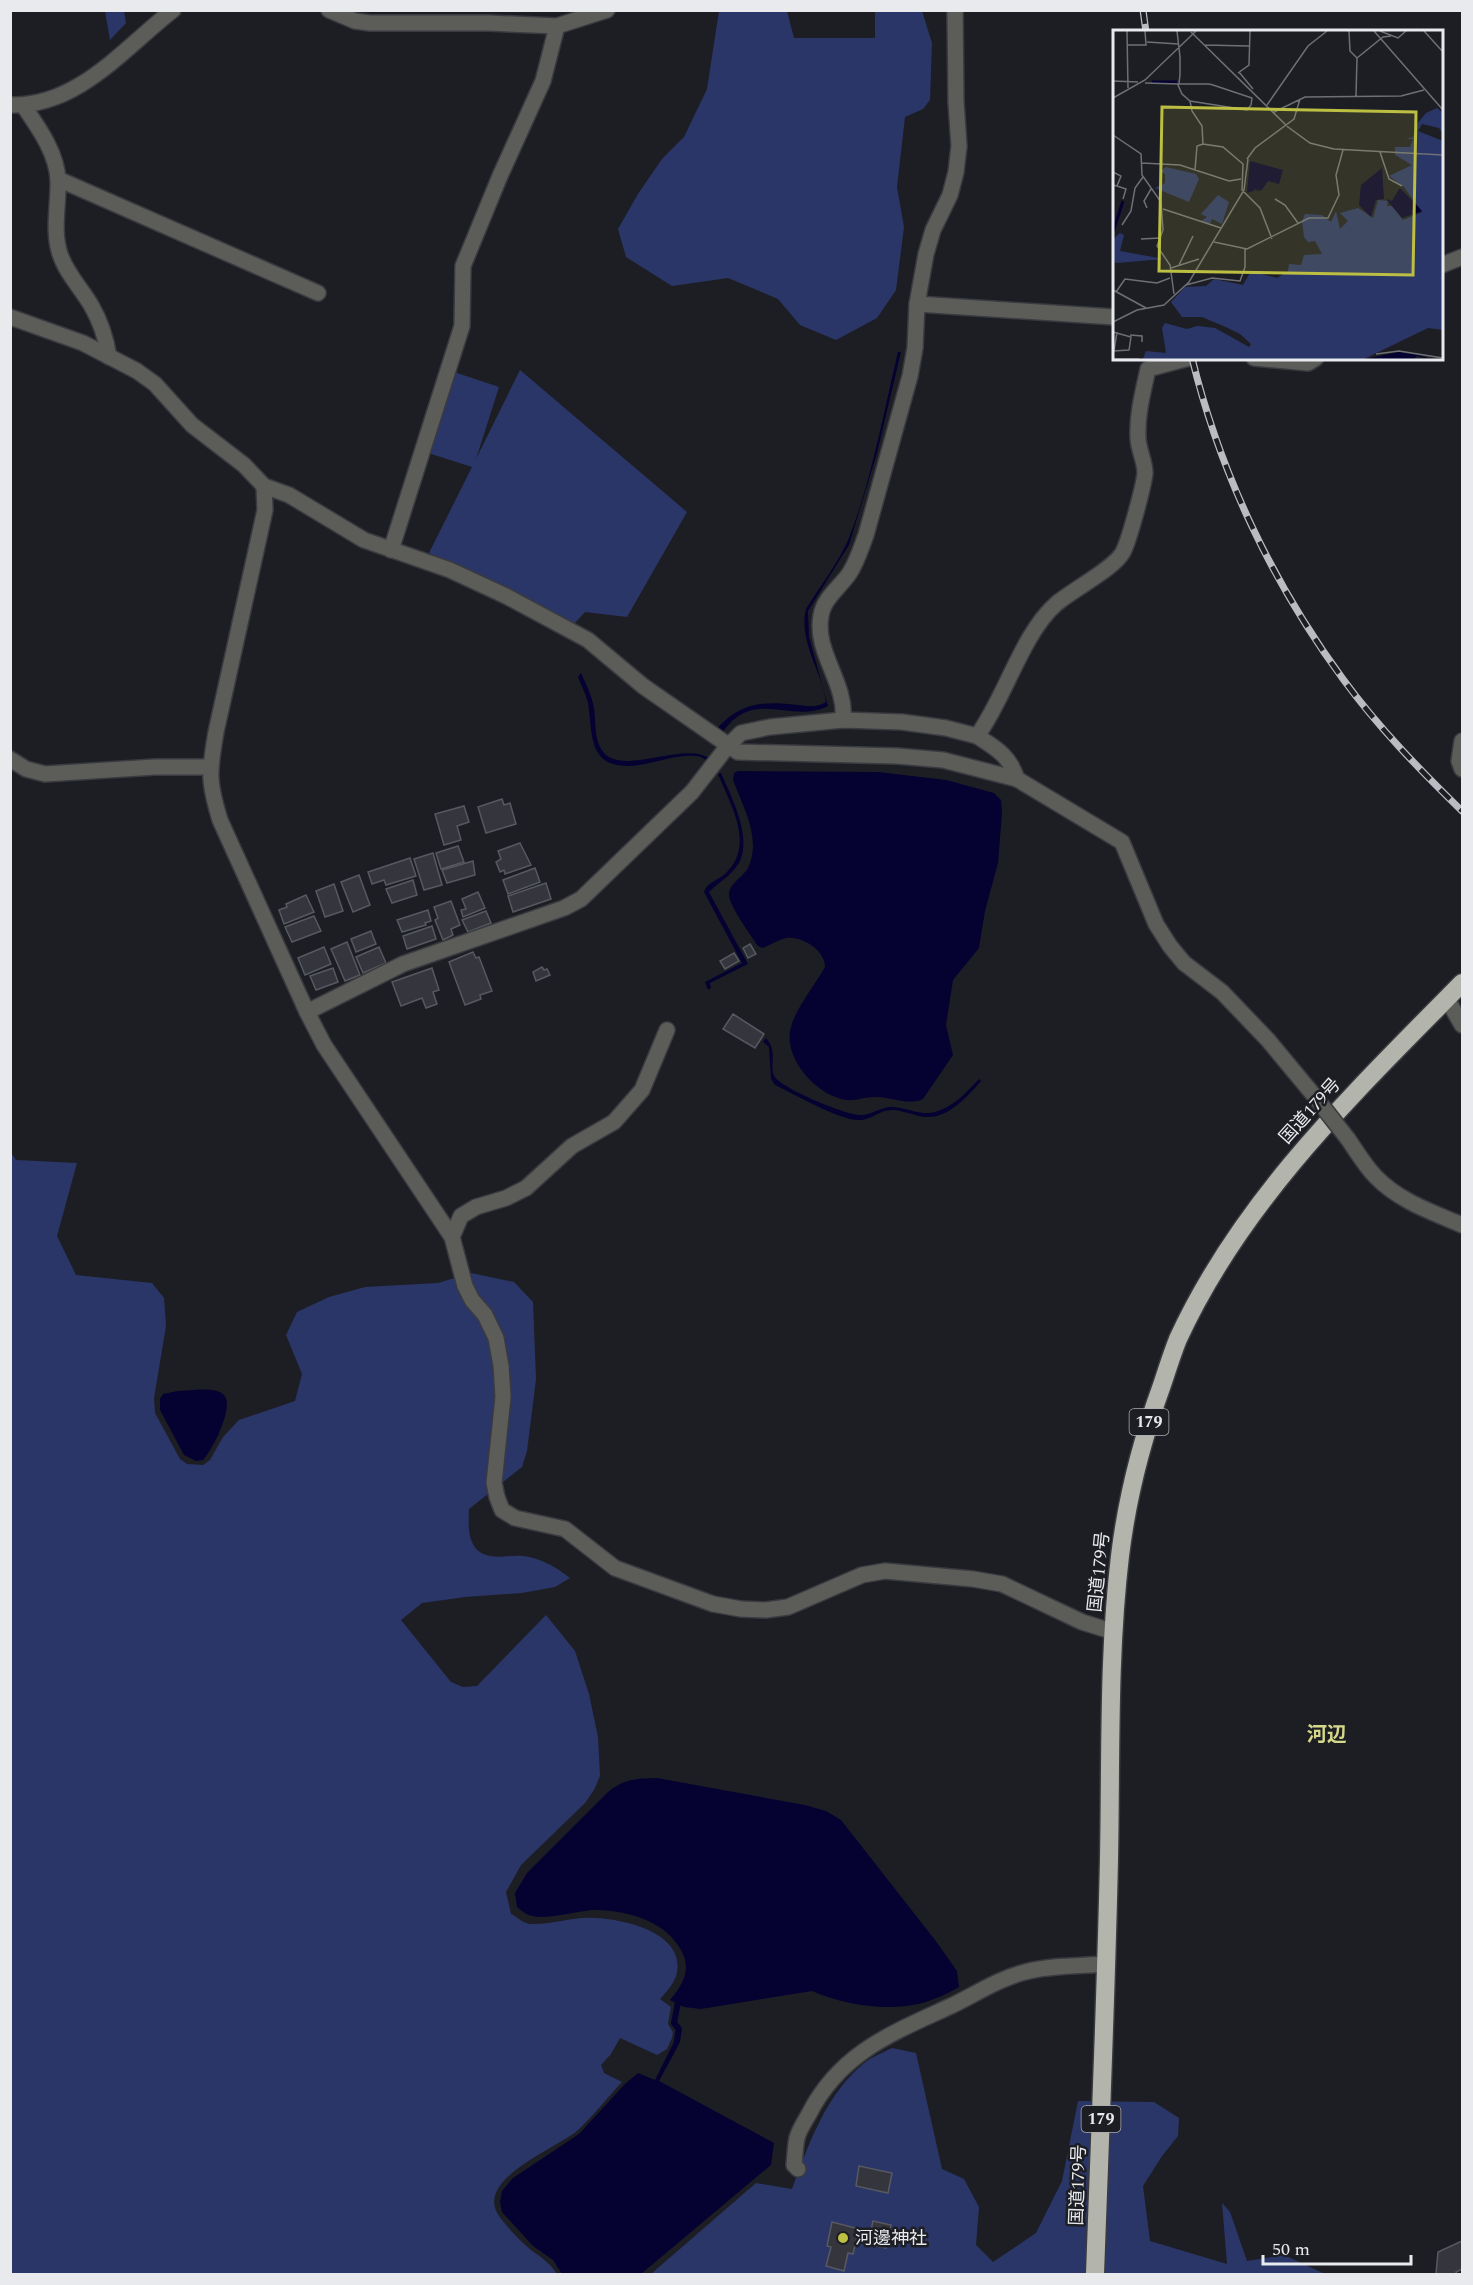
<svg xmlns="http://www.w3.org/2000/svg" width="1473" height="2285" font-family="Spectral,'Noto Sans JP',serif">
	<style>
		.green { fill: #2b3668 }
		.water { fill: #050131 }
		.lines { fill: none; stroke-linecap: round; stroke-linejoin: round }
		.stream { stroke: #050131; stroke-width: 6 }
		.building { fill: #35363d; stroke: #575960; stroke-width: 1.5 }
		.street-casing { stroke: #393b40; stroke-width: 18 }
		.highway-casing { stroke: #393b40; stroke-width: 21 }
		.street { stroke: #5c5d59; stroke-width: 15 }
		.highway { stroke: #b3b4ac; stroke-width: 18 }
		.rail-casing { stroke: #bbbcc1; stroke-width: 7 }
		.rail { stroke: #1d1e24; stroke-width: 4.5; stroke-dasharray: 14; stroke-linecap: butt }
		.street-bridge-casing { stroke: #393b40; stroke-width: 18; stroke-linecap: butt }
		.street-bridge { stroke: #5c5d59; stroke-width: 15 }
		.poi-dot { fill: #bdbf43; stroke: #1d1e24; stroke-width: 2 }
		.labels { text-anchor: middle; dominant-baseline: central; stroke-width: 5; stroke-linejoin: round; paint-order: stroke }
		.shield { fill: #1d1e24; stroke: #abadb1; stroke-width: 1.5 }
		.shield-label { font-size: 16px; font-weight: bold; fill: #e8eaee }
		.street-label { font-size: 18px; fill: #e8eaee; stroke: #1d1e24 }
		.poi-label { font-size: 18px; fill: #e8eaee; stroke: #1d1e24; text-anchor: start }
		.neighbourhood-label { font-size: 20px; font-weight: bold; fill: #d4d789; stroke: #1d1e24 }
		.inset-river { fill: none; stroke: #050131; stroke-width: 3 }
		.inset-road { fill: none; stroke: #6e7075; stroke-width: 1.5 }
		.view { fill: #bdbf43; fill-opacity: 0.15; stroke: #bdbf43; stroke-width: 3 }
		.inset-edge { fill: none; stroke: #e8eaee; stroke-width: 3 }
	</style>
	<rect width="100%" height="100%" fill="#1d1e24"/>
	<g class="green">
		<polygon points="105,11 124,11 126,23 110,40"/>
		<polygon points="719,11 787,11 794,38 875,38 875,11 922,11 932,43 930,100 923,109 905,117 897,187 904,227 896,290 877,318 836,340 800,325 778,299 728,278 672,286 626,257 618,229 638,194 662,159 684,137 707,89"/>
		<polygon points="520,370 687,512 627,617 585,612 574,624 429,553 472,467 425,452 451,371 499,387 476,459"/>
		<path d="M10 1151 16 1160 77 1163 57 1236 76 1275 152 1283 164 1298 166 1326 154 1398 155 1413 180 1459 187 1464 203 1465 210 1460 223 1437 239 1420 295 1401 302 1374 286 1335 297 1312 329 1297 365 1287 438 1283 471 1273 514 1282 533 1302 536 1379 527 1451 522 1467 469 1509C468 1527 467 1552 490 1556 500 1558 512 1555 523 1556 541 1558 556 1567 570 1578L555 1587 522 1593 465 1597 422 1603 401 1620 451 1682 463 1687 477 1686 546 1615 575 1651 589 1694 598 1737 600 1776 594 1790 585 1803 521 1865 506 1892 511 1914C517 1917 524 1924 531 1924 552 1925 574 1916 595 1918 623 1919 684 1932 677 1972 675 1983 667 1991 660 1999L671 2007 668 2024 673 2032 672 2038 667 2049 657 2055 620 2038 611 2054 601 2065 604 2073 622 2082C607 2098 594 2115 578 2130 558 2148 473 2179 499 2216 507 2227 520 2241 531 2250 542 2258 550 2263 557 2274H11Z"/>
		<path d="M892 2048 916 2053 942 2169 964 2179 979 2207 976 2245 993 2262 1036 2233 1062 2181 1078 2101 1154 2102 1179 2118 1178 2136 1162 2156 1143 2186 1150 2241 1227 2264 1222 2203 1230 2212 1247 2261 1284 2255 1325 2274H651L756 2183 792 2189C809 2144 825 2096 863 2064 871 2057 882 2053 892 2048Z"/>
	</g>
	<g class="water">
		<path d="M898 352H901L877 453 849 545 808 611 809 637 828 706C792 725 754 687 723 732L715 731C739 702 762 701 798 705 807 706 817 708 826 702 822 671 798 641 806 609 820 586 838 564 849 538 872 479 883 414 898 352Z"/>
		<path d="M581 673C586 684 592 696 594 708 596 722 594 736 601 749 619 780 687 738 711 760L708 762C705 759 701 756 696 756 668 753 641 772 613 764 588 757 592 724 588 703 586 694 581 685 578 677Z"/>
		<path d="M738 771 878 772 946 780 994 793 1001 800 1002 813 998 863 985 911 979 948 953 980 946 1025 953 1055 923 1099C909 1106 889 1096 874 1097 864 1097 856 1101 846 1100 817 1096 782 1058 791 1027 796 1008 815 985 825 967 826 951 802 935 786 938 778 940 770 945 763 948L758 946C752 937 728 904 729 894 730 883 743 877 748 868 762 839 743 807 733 780L734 773Z"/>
		<path d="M721 773C731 796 753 838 739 863 731 876 719 882 709 892L748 964 710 983 711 988 708 990 705 982 742 963 704 892C706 883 718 880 725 874 756 846 731 806 718 774Z"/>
		<path d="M766 1038C779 1053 768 1067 775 1077 783 1089 844 1114 859 1115 871 1116 881 1106 894 1107 906 1108 923 1116 935 1112 953 1107 966 1093 979 1079L981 1081C968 1096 948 1119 925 1117 915 1116 905 1111 894 1110 880 1109 872 1120 859 1120 841 1121 794 1094 775 1085L771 1079 769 1047 763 1042Z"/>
		<path d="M178 1391C190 1391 215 1386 224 1395 235 1406 212 1451 203 1460L196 1461 184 1455 160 1410V1399L163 1394Z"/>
		<path d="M657 1778 805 1805 826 1811 841 1820 935 1940 957 1971 959 1987C951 1991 943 1996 934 1999 897 2014 847 2006 812 1991L701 2009 684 2007 670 2000C683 1984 692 1969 681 1950 665 1920 625 1910 593 1910 577 1911 542 1921 529 1915 525 1914 521 1910 517 1907L515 1893 527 1873 607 1793C625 1778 635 1779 657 1778Z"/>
		<polygon points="679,2032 681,2035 678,2046 659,2081 774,2143 771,2165 641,2274 562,2274 553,2260 533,2246 502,2212 500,2202 502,2191 513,2178 579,2134 625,2084 638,2073 655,2080"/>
	</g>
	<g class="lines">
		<polyline class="stream" points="677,2041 679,2029 674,2023 679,1997"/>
	</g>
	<g class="building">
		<polygon points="502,799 504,805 510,803 516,824 486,833 478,807"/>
		<polygon points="464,806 469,822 457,826 461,840 444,845 435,814"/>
		<polygon points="520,843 531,865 505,874 504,870 500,872 496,862 501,859 498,851"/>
		<polygon points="458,846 464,862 441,869 436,853"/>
		<polygon points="433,853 442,885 424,890 414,859"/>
		<polygon points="410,858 416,876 386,885 384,880 372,884 368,872"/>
		<polygon points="473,861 475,875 447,883 442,870"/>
		<polygon points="535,868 540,882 508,894 503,880"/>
		<polygon points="359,875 370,905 353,912 341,882"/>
		<polygon points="413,880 417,895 392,903 386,889"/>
		<polygon points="546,883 551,899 513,912 508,896"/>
		<polygon points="334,884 343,911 325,917 316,891"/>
		<polygon points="478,892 485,908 463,917 461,910 466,909 462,899"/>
		<polygon points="306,895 314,912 284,924 279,910 287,907 286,904"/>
		<polygon points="451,901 460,925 451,929 453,935 443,940 435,920 438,918 434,907"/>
		<polygon points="428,910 431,921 425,923 426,925 402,932 397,920"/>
		<polygon points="486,911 491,923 468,932 462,920"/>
		<polygon points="314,916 321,931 292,942 285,927"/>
		<polygon points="432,926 436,939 407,949 403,936"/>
		<polygon points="371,931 376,944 356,952 351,939"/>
		<polygon points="347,942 360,975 345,981 331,949"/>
		<polygon points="750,944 756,954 748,958 743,948"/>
		<polygon points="324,947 331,964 305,975 298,958"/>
		<polygon points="379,947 386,963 363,973 356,957"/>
		<polygon points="473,952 476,958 479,957 492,991 480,995 481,999 465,1005 449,962"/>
		<polygon points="734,953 739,961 725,969 720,961"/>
		<polygon points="542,967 544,970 547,969 550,975 536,981 533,972"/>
		<polygon points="333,968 338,982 316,990 310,976"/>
		<polygon points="432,968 439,990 433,992 437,1004 426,1008 422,998 401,1006 392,982"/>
		<polygon points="733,1014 764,1034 755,1048 723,1029"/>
		<polygon points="859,2166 892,2173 888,2193 856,2186"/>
		<polygon points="873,2221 891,2225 886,2248 868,2244"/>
		<polygon points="832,2222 859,2229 853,2254 848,2253 844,2271 826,2266 831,2247 827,2246"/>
		<polygon points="1462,2241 1462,2269 1456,2272 1457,2274 1436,2274 1438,2252"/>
	</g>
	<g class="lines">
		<g class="street-casing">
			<g id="street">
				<polyline points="329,10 355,21 370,23 488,23 557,26 607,10"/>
				<path d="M10 105C78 107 124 48 173 10"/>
				<path d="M23 105C38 127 57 153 58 180 59 204 52 230 60 254 66 273 81 288 91 305 101 322 106 338 109 357"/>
				<polyline points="58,179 318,293"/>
				<polyline points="1442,265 1462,257"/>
				<polyline points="917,304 1114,317"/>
				<polyline points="10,317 83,343 137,371 155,384 192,425 244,465 264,486 289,495 364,540 450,570 506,596 588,640 643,686 738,752 897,756 943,760 1017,779"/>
				<polyline points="1254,358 1308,363 1316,358"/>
				<path d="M264 486 265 510 216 732C209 772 208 781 220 820L307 1012 324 1045 452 1237 465 1286 472 1300 485 1315 496 1338 501 1366 503 1397 494 1483 497 1497 502 1510 515 1518 565 1529 615 1568 713 1604 741 1609 766 1610 788 1607 862 1575 885 1571 973 1579 1002 1584 1082 1622 1114 1632"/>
				<polyline points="391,550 462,326 463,266 500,176 543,81 557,26"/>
				<path d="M843 720C847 683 814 652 821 616 823 599 840 587 849 574 857 562 861 548 866 535L910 376 915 348 917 304 926 254 933 230 950 195 956 172 959 146 956 102 955 10"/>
				<path d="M977 736C997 749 1009 755 1017 779L1122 842 1156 924 1170 946 1184 963 1222 992 1268 1040 1312 1093"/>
				<polyline points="1462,741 1459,761 1462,769"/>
				<polyline points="10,759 26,769 45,774 155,767 210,767"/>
				<polyline points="1447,999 1462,1025"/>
				<path d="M307 1012 403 964 564 908 581 899 692 792 727 747 741 733 770 727 843 720 902 722 946 728 977 736C1005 698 1022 634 1056 604 1072 590 1115 568 1123 552 1129 541 1144 485 1145 473 1145 461 1138 449 1138 437 1137 414 1143 392 1148 369L1189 358"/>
				<path d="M1348 1139C1357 1152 1365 1166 1376 1177 1399 1201 1432 1212 1462 1225"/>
				<polyline points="452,1237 461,1216 476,1207 506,1198 526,1188 572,1146 614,1122 642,1090 667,1030"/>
				<path d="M798 2169 794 2165C795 2157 795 2147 797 2138 799 2130 805 2121 809 2114 840 2053 892 2033 951 2006 976 1994 998 1979 1025 1972 1051 1965 1080 1966 1107 1964"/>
			</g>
		</g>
		<g class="highway-casing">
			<path id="highway" d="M1095 2274C1100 2136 1106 1997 1109 1859 1111 1759 1108 1656 1120 1556 1127 1498 1142 1440 1162 1385 1167 1370 1172 1354 1178 1339 1243 1198 1355 1092 1462 983"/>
		</g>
		<use href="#street" class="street"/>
		<use href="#highway" class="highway"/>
		<g class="rail-casing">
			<g id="rail">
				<polyline points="1143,10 1146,32"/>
				<path d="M1192 358C1220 473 1273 584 1343 679 1378 727 1420 770 1462 811"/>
			</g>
		</g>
		<use href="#rail" class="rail"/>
		<g class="street-bridge-casing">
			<polyline id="street-bridge" points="1312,1093 1348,1139"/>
		</g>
		<use href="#street-bridge" class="street-bridge"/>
	</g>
	<circle class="poi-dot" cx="843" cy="2238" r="6"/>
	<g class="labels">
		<g class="shield">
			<rect x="1129.5" y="1409" width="39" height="26" rx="4.5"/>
			<rect x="1081.5" y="2106" width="39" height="26" rx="4.5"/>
		</g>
		<g class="shield-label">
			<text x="1149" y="1422">179</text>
			<text x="1101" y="2119">179</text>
		</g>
		<g class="street-label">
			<text transform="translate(1310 1111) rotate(-48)">国道179号</text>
			<text transform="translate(1099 1572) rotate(-84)">国道179号</text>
			<text transform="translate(1078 2185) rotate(-88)">国道179号</text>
		</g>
		<g class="poi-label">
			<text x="855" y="2238">河邊神社</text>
		</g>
		<g class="neighbourhood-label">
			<text x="1327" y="1735">河辺</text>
		</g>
	</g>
	<g transform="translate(1113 30)">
		<rect width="330" height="330" fill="#1d1e24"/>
		<path d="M324 78 330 83V104L326 98 309 94 305 101 330 111V300L315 298 251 329H30L33 321 53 323 49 298 52 293 74 299 84 296 102 298 136 317 138 314 127 304 115 298 89 287H69L58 272 72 257 93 256 101 249 130 255 138 241 164 248 175 241 176 234 188 235 191 225 209 224 202 211 195 212 191 207 189 191 192 184 209 185 218 192 223 181 227 199 235 191 227 183 245 178 260 188 265 170 275 171 274 176H279L290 190 309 182 291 157 276 146 299 135 282 125V117H297L300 109H293L300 107 303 95 313 83ZM53 137 83 144 86 149 76 172 42 158 52 153V144L47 141ZM105 165 116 172 109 194 99 189 97 194 88 191 94 187 88 184ZM7 203 11 205 7 221 51 229 3 233 0 230V209Z" fill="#2b3668"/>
		<path d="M137 131 170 140 166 154 155 151 148 161 142 159H139L144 160 147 164 155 160 158 164 155 160 147 164 143 160 134 163ZM269 138 271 169 263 170 258 187 246 175 248 155ZM286 159H288L309 181 289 188 273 169 279 171ZM286 322 309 326 316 329 304 326 301 329H252Z" fill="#050131"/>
		<path class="inset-river" d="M39 52H64M0 202 10 171"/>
		<path class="inset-road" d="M14 1 15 58M236 1 237 21 244 28 243 66M261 1 330 80M267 1 285 8 293 1M311 1 330 22M78 2 175 97 197 113 221 119 330 125M34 12 65 14M14 15H33L32 1M91 15 136 16M244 28 270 7 278 6M126 42 140 59M125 43 136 35 137 1M0 51 25 52M32 53 66 54H96L100 55 139 68 138 75 134 80 77 71 69 64 65 55 66 54 67 44V27L64 1M0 68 32 50 83 1M77 71 79 81 89 96 90 114 110 117 130 134 129 160 147 178 159 209M154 75 195 16 214 1M161 82 192 67 288 66 311 60M0 105 28 124 29 145 48 172 50 200 44 216 57 235 61 264M267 122 276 149 289 156M134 129 142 118 181 89 187 69M29 133 67 135 116 151 128 149M82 140 84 116 90 114M0 142 8 146 4 156 0 155M4 156 13 159 10 169M162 169 172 175 185 193M34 178 31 171 38 159M50 179 108 198M9 195 18 181 22 158 30 147M28 209 47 208M101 212 134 219 196 188H215L226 165 223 145 230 120M66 235 80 206M58 238 86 229M73 255 99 248 127 251 132 237V219M0 260 33 278M3 262 12 249 44 253 57 248M0 292 24 280 51 275 76 252 131 160 135 129M0 302 18 307 16 320 0 321M17 305 29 306V312M1 321 4 302M263 324 286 321 330 328M0 329H26"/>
		<path class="view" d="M49 77 303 82 300 245 46 241Z"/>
		<rect width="330" height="330" class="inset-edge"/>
	</g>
	<rect width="1473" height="2285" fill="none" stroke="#e8eaee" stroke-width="24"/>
	<path d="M1263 2255v9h148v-9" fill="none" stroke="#e8eaee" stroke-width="3"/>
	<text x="1272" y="2255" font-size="18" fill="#e8eaee" stroke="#1d1e24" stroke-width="4.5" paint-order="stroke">50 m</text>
</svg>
